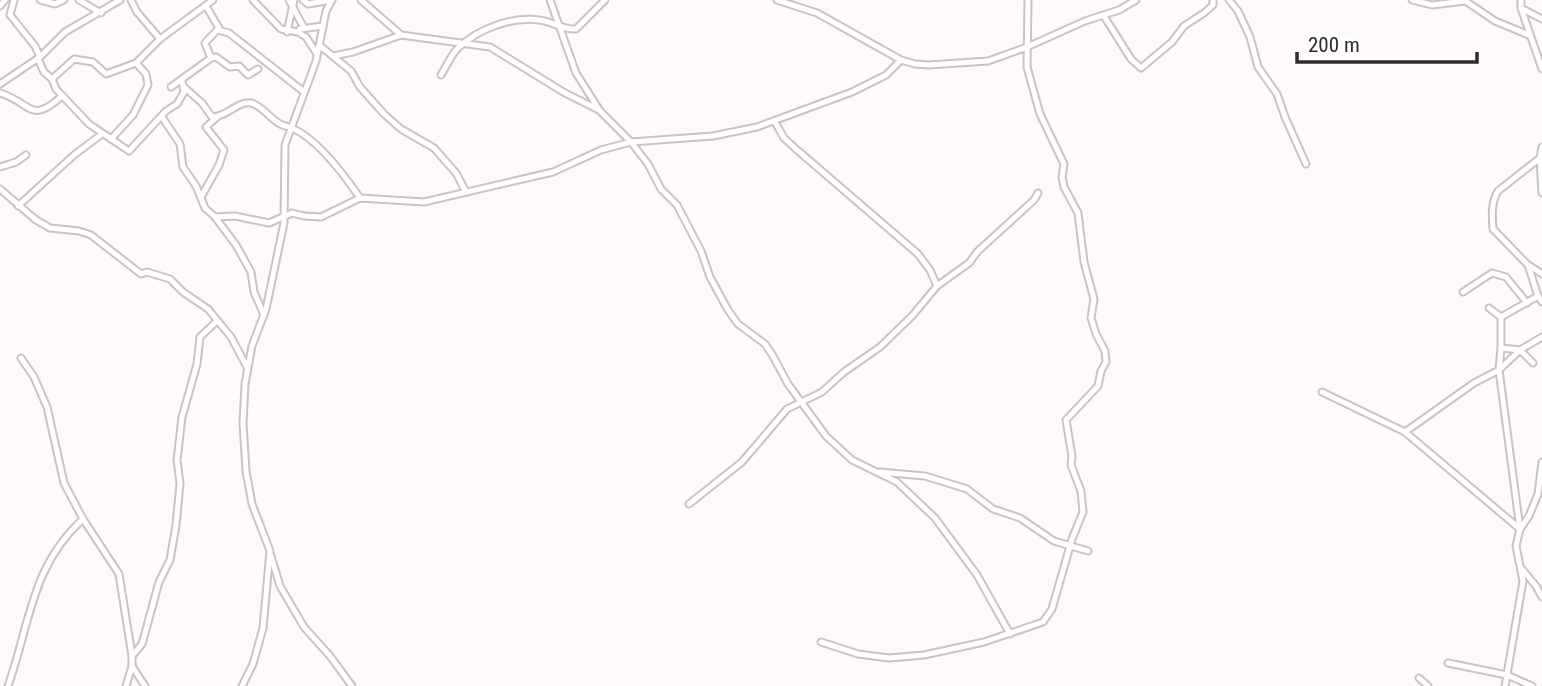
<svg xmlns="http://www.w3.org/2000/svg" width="1542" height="686" font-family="'Roboto Condensed',sans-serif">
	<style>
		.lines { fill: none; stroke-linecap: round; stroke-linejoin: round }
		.minor-casing { stroke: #cdc1c4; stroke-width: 9 }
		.minor { stroke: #fff; stroke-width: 5 }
	</style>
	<rect width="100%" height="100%" fill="#fef9fa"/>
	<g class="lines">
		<g class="minor-casing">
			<g id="minor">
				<polyline points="40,0 55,4 64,0"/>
				<polyline points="79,0 101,13"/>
				<polyline points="120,0 65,32 38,59 44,72 52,79 56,89 89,124 129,151 166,111 177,104 184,92 182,81"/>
				<polyline points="253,0 281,29 298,32 306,37 317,54"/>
				<polyline points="289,0 304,28"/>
				<polyline points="303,0 308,4 332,0"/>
				<polyline points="361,0 401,35"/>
				<polyline points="550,0 576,73 600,111 631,142 648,164 661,189 677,205 701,251 710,277 728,310 738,324 765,344 773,356 788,384 826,436 852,460 897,482 935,518 977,575 1010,634"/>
				<polyline points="777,0 817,13 901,60 915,64 929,65 988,61 1027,47 1085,21 1119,10 1136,0"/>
				<polyline points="1229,0 1238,11 1250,37 1258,67 1277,94 1285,117 1306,164"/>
				<polyline points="1412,0 1432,5 1465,1"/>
				<polyline points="1464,0 1495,21 1529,35"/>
				<polyline points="1521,0 1521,8 1542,19"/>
				<polyline points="0,6 5,0"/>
				<polyline points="1521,8 1542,69"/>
				<polyline points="1104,16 1131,59 1141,68 1172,42 1184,26 1204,13 1213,5 1213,0"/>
				<polyline points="300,29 323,26"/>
				<polyline points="218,30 229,33 304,92"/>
				<polyline points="287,32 294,0"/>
				<polyline points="160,39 213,0"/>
				<polyline points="319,45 351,71 360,87 384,114 401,129 434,148 456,173 466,192"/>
				<polyline points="333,56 353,52 401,35 490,47 565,93 599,110"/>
				<polyline points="211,58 216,57 230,67 239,66 248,75 258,69"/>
				<path d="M441 75C446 67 451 55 458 48 478 29 512 16 539 20 551 21 563 30 576 29L605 0"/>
				<polyline points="52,79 74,59 93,62 106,74 136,63 160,39 137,12 131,0"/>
				<polyline points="0,84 40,57 35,46 10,15 14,0"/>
				<polyline points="171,87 211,58 205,43 219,28 206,6"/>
				<path d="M184 87 202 103 212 117C227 117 237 101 251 103 261 105 269 117 277 122 282 126 287 126 292 128 317 139 345 176 360 198"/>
				<path d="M0 93C32 103 30 125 62 96"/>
				<polyline points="162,117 180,144 183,167 196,186 205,208 215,217 236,245 251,272 254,292 264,315"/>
				<polyline points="775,122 784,138 796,149 918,254 930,270 937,286"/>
				<polyline points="111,139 133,115 148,85 146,74 136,63"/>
				<polyline points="1542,147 1540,158 1542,193"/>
				<path d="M1540 158 1498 191C1491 202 1492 217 1493 229L1528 265 1538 296 1542 302"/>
				<polyline points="0,167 16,162 26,155"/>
				<polyline points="0,189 36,220 50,228 79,231 91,235 141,274 147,272 170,279 183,292 208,309 231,337 247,367"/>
				<polyline points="201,197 219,165 224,150 206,127 216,118"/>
				<polyline points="18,206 74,155 102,134"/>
				<polyline points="215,217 235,216 269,223 292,213 304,216 321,217 360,198 424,202 553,172 601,150 631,142 713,136 757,127 852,92 886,75 901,60"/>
				<polyline points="1530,266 1542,274"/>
				<polyline points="1463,292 1492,273 1506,277 1527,303"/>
				<polyline points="1489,308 1501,317 1538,296"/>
				<polyline points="1501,317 1501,348 1520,350 1533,363"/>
				<polyline points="1501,348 1499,370 1520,529"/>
				<polyline points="21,358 34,377 47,407 64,483 83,519 119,574 132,656 132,666 126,686"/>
				<polyline points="1322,392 1405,432 1520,529"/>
				<polyline points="1405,432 1474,383 1499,370 1520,350 1542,337"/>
				<polyline points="879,472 925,476 967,489 993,509 1020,518 1054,541 1088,551"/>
				<polyline points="689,504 742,462 787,409 822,392 844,372 880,347 912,316 937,286 969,263 978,251 1034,200 1038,193"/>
				<polyline points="271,556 280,586 304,627 330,656 352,686"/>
				<polyline points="1522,569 1536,586 1542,597"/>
				<polyline points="821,642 858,654 889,658 924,655 984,642 1043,622 1052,609 1072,539 1083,512 1081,491 1071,465 1072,456 1066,420 1098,386 1101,371 1106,362 1105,351 1096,334 1091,318 1094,299 1084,262 1078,213 1064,187 1062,177 1064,164 1040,114 1027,67 1028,0"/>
				<polyline points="132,656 142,644 159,582 170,560 176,525 180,484 177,460 182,417 197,364 200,337 217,321"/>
				<polyline points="1448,663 1507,675 1532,686"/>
				<polyline points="132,666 145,686"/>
				<polyline points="1419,678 1428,686"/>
				<path d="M8 686C30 624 31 566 83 519"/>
				<polyline points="242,686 253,664 263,628 270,551 252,504 246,471 243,423 245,384 252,346 266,309 284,223 285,145 316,61 326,11 332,0"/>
				<polyline points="1505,686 1523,581 1516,546 1520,529 1529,516 1538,494 1542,462"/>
			</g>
		</g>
		<use href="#minor" class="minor"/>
	</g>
	<path d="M1297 52v10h180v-10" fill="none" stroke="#2f2a2c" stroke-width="3.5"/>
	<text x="1308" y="52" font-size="21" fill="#2f2a2c" stroke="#ffffff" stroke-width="5" paint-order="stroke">200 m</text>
</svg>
